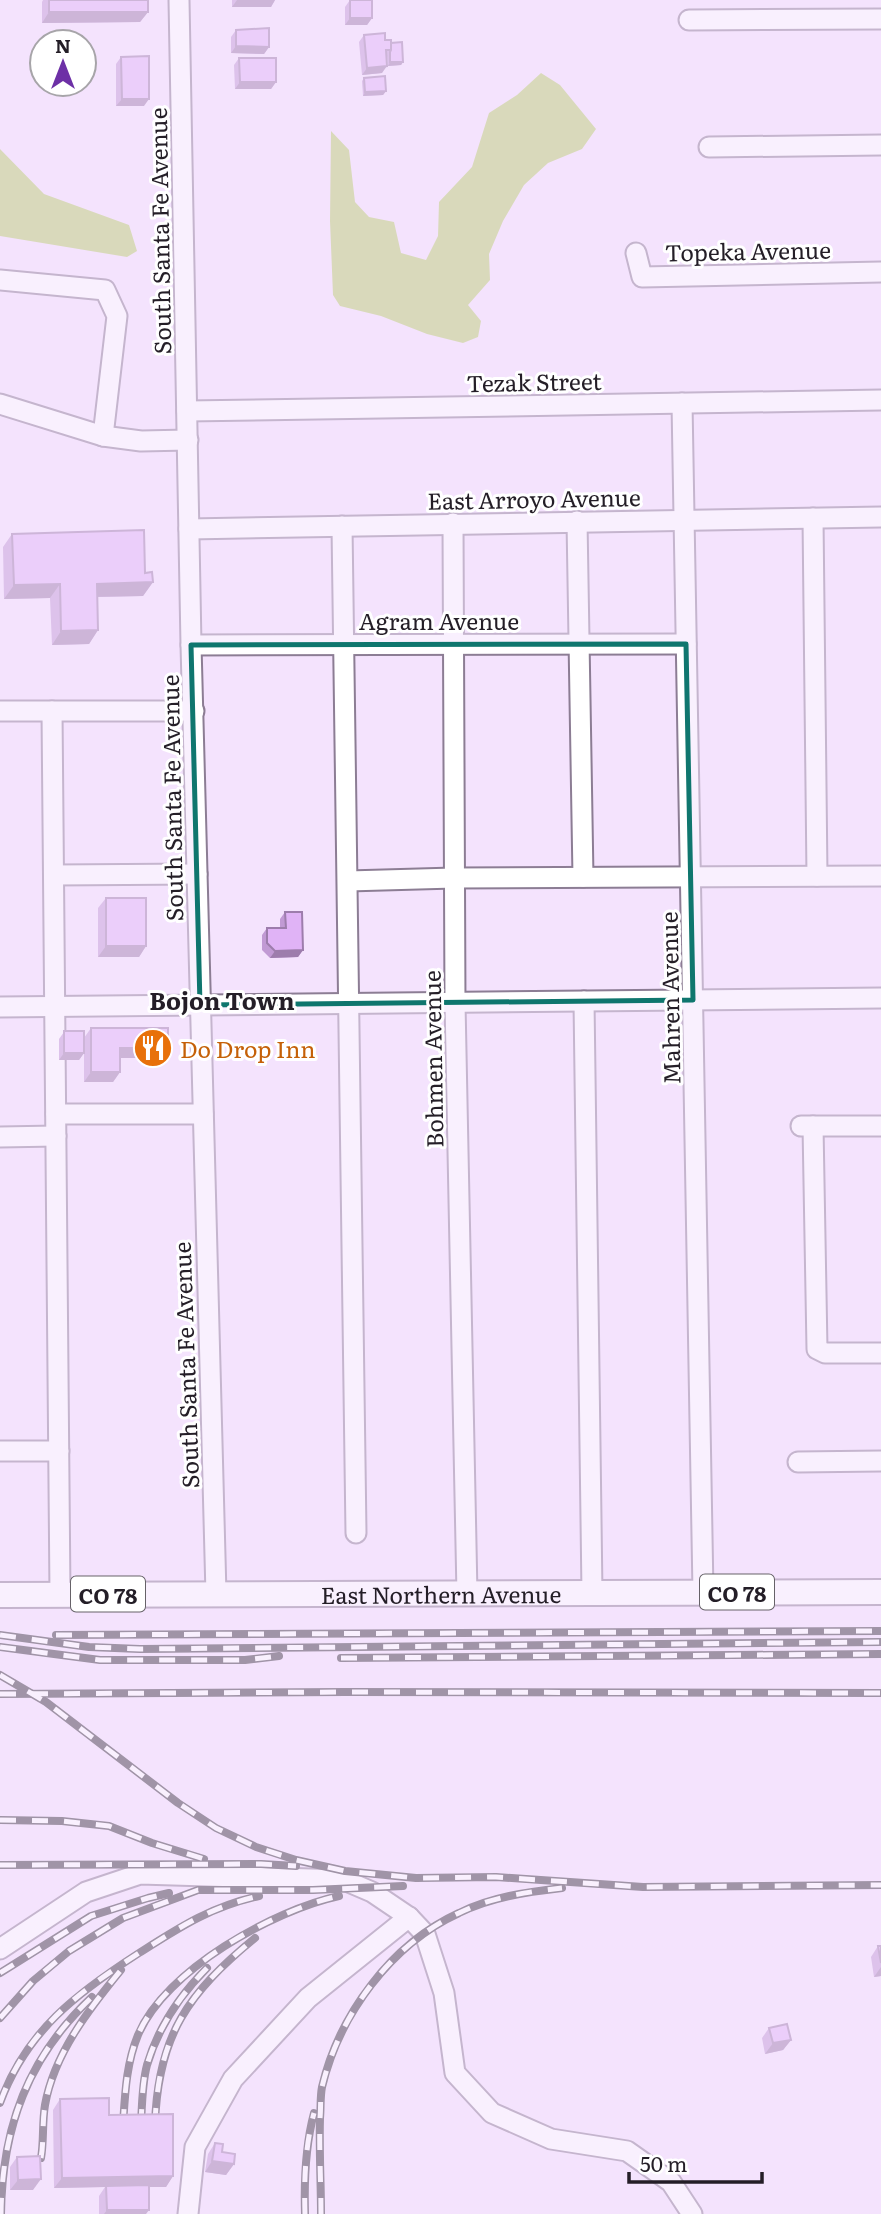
<svg xmlns="http://www.w3.org/2000/svg" width="881" height="2214" font-family="Literata,serif">
	<style>
		.green { fill: #b9cd6c }
		.lines { fill: none; stroke-linecap: round; stroke-linejoin: round }
		.minor-casing { stroke: #8c7d94; stroke-width: 23 }
		.major-casing { stroke: #8c7d94; stroke-width: 28 }
		.minor { stroke: #fff; stroke-width: 19 }
		.major { stroke: #fff; stroke-width: 24 }
		.rail-casing { stroke: #3a333e; stroke-width: 8 }
		.rail { stroke: #fff; stroke-width: 5; stroke-dasharray: 16; stroke-linecap: butt }
		.wall { fill: #c19ad4 }
		.shaded-wall { fill: #9d7dac }
		.building { fill: #e0b3f6; stroke: #9d7dac; stroke-width: 2 }
		.marked { fill: none; stroke: #0f766e; stroke-width: 5; stroke-linejoin: round }
		.labels { text-anchor: middle; dominant-baseline: central; stroke-width: 6; stroke-linejoin: round; paint-order: stroke }
		.shield { fill: #fff; stroke: #666268; stroke-width: 2 }
		.shield-label { font-size: 21px; font-weight: bold; fill: #241e27 }
		.street-label { font-size: 23px; fill: #241e27; stroke: #fff }
		.food-label { font-size: 23px; fill: #c56008; stroke: #fff; text-anchor: start }
		.neighbourhood-label { font-size: 24px; font-weight: bold; fill: #241e27; stroke: #fff }
	</style>
	<rect width="100%" height="100%" fill="#f4e3fd"/>
	<g class="green">
		<polygon points="541,73 560,85 596,129 582,149 548,163 524,185 503,221 489,254 490,280 468,305 481,321 478,337 463,343 427,334 381,316 340,306 333,295 330,221 331,131 349,150 355,202 369,217 394,222 401,253 426,260 438,236 439,202 472,167 489,113 517,95"/>
		<polygon points="0,149 44,194 129,225 137,251 127,257 0,236"/>
	</g>
	<g class="lines">
		<g class="minor-casing">
			<g id="minor">
				<polyline points="179,0 191,645 216,1594"/>
				<polyline points="689,20 881,19"/>
				<polyline points="709,147 881,145"/>
				<polyline points="636,253 642,277 881,272"/>
				<polyline points="0,280 105,290 117,316 103,436"/>
				<polyline points="682,403 703,1592"/>
				<polyline points="0,404 103,436 141,441 188,440"/>
				<polyline points="187,411 881,400"/>
				<polyline points="813,518 817,876"/>
				<polyline points="577,521 583,877"/>
				<polyline points="453,523 455,1003 467,1594"/>
				<polyline points="342,526 356,1533"/>
				<polyline points="189,529 881,517"/>
				<polyline points="191,645 686,644"/>
				<polyline points="0,711 194,711"/>
				<polyline points="52,711 60,1594"/>
				<polyline points="54,875 197,874"/>
				<polyline points="348,881 454,878 881,876"/>
				<polyline points="584,1001 592,1593"/>
				<polyline points="0,1007 881,998"/>
				<polyline points="56,1114 203,1114"/>
				<polyline points="801,1126 881,1126"/>
				<polyline points="813,1126 817,1349 825,1353 881,1353"/>
				<polyline points="0,1137 56,1136"/>
				<polyline points="0,1451 59,1451"/>
				<polyline points="798,1462 881,1461"/>
				<polyline points="0,1949 86,1892 140,1874 344,1880 372,1892 409,1917 425,1934 444,1993 455,2073 492,2113 551,2139 627,2151 671,2182 692,2214"/>
				<polyline points="188,2214 195,2147 233,2079 308,1998 409,1917"/>
			</g>
		</g>
		<g class="major-casing">
			<g id="major">
				<path id="s1" d="M0 1595 881 1592"/>
			</g>
		</g>
		<use href="#minor" class="minor"/>
		<use href="#major" class="major"/>
		<g class="rail-casing">
			<g id="rail">
				<polyline points="0,1635 89,1647 140,1649 881,1642"/>
				<polyline points="56,1635 881,1631"/>
				<polyline points="0,1647 100,1660 245,1660 279,1656"/>
				<polyline points="341,1658 881,1654"/>
				<polyline points="0,1675 46,1702 178,1803 216,1828 256,1847 296,1860 345,1871 416,1878 496,1877 643,1887 881,1885"/>
				<polyline points="0,1694 346,1692 881,1693"/>
				<polyline points="0,1820 62,1821 109,1826 152,1843 204,1859"/>
				<polyline points="0,1865 261,1864 296,1866"/>
				<polyline points="0,1973 91,1916 148,1898 169,1893"/>
				<polyline points="0,2018 33,1981 69,1951 123,1918 198,1890 313,1890 403,1886"/>
				<path d="M0 2103C26 2031 77 1993 139 1953 180 1927 210 1907 259 1896"/>
				<path d="M155 2124C158 2035 188 1993 255 1938"/>
				<path d="M123 2125C125 2095 126 2064 138 2035 165 1970 274 1910 339 1896"/>
				<path d="M141 2125C142 2105 142 2084 147 2065 158 2028 180 1995 207 1968"/>
				<path d="M41 2158C44 2141 42 2123 45 2105 54 2054 89 2009 121 1970"/>
				<path d="M1 2214C2 2127 28 2057 92 1997"/>
				<path d="M305 2214C304 2180 305 2147 314 2113"/>
				<path d="M321 2214C321 2182 319 2150 320 2118 321 2108 320 2097 322 2087 339 2015 391 1944 459 1913 491 1897 527 1892 562 1888"/>
			</g>
		</g>
		<use href="#rail" class="rail"/>
	</g>
	<g class="wall">
		<polygon points="43,0 148,0 148,12 140,22 42,23 42,2"/>
		<polygon points="232,0 275,0 271,7 232,7"/>
		<polygon points="350,0 372,18 367,25 345,25 345,7"/>
		<polygon points="236,30 269,47 264,54 231,53 231,37"/>
		<polygon points="364,35 385,40 391,43 403,62 401,65 388,66 387,56 382,73 362,75 359,42"/>
		<polygon points="121,57 144,106 116,106 116,64"/>
		<polygon points="239,58 276,82 271,89 235,89 234,65"/>
		<polygon points="364,78 386,91 383,95 363,96 362,81"/>
		<polygon points="12,534 145,573 153,582 143,596 98,597 98,630 89,644 52,645 50,598 4,599 3,547"/>
		<polygon points="106,898 146,946 139,957 98,957 98,908"/>
		<polygon points="285,912 303,950 298,957 270,958 262,950 262,935 267,928 280,928 280,919"/>
		<polygon points="91,1028 161,1058 120,1058 120,1072 113,1082 84,1082 84,1038"/>
		<polygon points="64,1032 84,1053 79,1060 59,1060 59,1039"/>
		<polygon points="878,1946 881,1946 881,1976 874,1977 871,1957"/>
		<polygon points="769,2028 791,2040 783,2050 765,2054 762,2038"/>
		<polygon points="60,2099 109,2115 173,2176 166,2187 149,2187 146,2214 99,2214 99,2196 105,2187 54,2188 53,2110"/>
		<polygon points="215,2143 222,2152 234,2164 226,2175 205,2172 208,2154"/>
		<polygon points="17,2157 33,2190 10,2190 10,2167"/>
	</g>
	<g class="shaded-wall">
		<polygon points="237,0 275,0 271,7 232,7"/>
		<polygon points="49,12 148,12 140,22 42,23"/>
		<polygon points="350,18 372,18 367,25 345,25"/>
		<polygon points="236,46 269,47 264,54 231,53"/>
		<polygon points="390,62 403,62 401,65 388,66"/>
		<polygon points="387,66 382,73 362,75 367,68"/>
		<polygon points="240,82 276,82 271,89 235,89"/>
		<polygon points="386,91 383,95 363,96 365,92"/>
		<polygon points="122,99 149,99 144,106 116,106"/>
		<polygon points="153,582 143,596 88,597 97,584"/>
		<polygon points="60,584 50,598 4,599 14,585"/>
		<polygon points="98,630 89,644 52,645 61,631"/>
		<polygon points="106,946 146,946 139,957 98,957"/>
		<polygon points="303,950 298,957 270,958 275,951"/>
		<polygon points="120,1048 168,1048 161,1058 113,1058"/>
		<polygon points="64,1053 84,1053 79,1060 59,1060"/>
		<polygon points="91,1072 120,1072 113,1082 84,1082"/>
		<polygon points="881,1967 881,1976 874,1977"/>
		<polygon points="791,2040 783,2050 765,2054 773,2043"/>
		<polygon points="212,2161 234,2164 226,2175 205,2172"/>
		<polygon points="173,2176 166,2187 106,2187 106,2186 105,2187 54,2188 62,2178"/>
		<polygon points="41,2179 33,2190 10,2190 18,2180"/>
		<polygon points="107,2210 149,2210 146,2214 104,2214"/>
	</g>
	<g class="building">
		<rect x="49" y="0" width="99" height="12"/>
		<rect x="350" y="0" width="22" height="18"/>
		<polygon points="269,28 269,47 236,46 236,30"/>
		<polygon points="385,33 385,40 391,40 391,50 386,50 387,66 367,68 364,35"/>
		<polygon points="402,42 403,62 390,62 390,52 391,50 391,43"/>
		<polygon points="149,56 149,99 122,99 121,57"/>
		<polygon points="239,58 276,58 276,82 240,82"/>
		<polygon points="385,76 386,91 365,92 364,78"/>
		<polygon points="144,530 145,573 152,572 153,582 97,584 98,630 61,631 60,584 14,585 12,534"/>
		<rect x="106" y="898" width="40" height="48"/>
		<polygon points="285,912 302,912 303,950 275,951 267,943 267,928 286,928"/>
		<polygon points="91,1028 168,1028 168,1048 120,1048 120,1072 91,1072"/>
		<rect x="64" y="1031" width="20" height="22"/>
		<polygon points="878,1946 881,1946 881,1963"/>
		<polygon points="787,2024 791,2040 773,2043 769,2028"/>
		<polygon points="109,2098 109,2115 173,2114 173,2176 62,2178 60,2099"/>
		<polygon points="215,2143 223,2144 222,2152 235,2154 234,2164 212,2161"/>
		<polygon points="40,2156 41,2179 18,2180 17,2157"/>
		<polygon points="149,2185 149,2210 107,2210 106,2186"/>
	</g>
	<path d="M0 0H881V2214H0ZM686 644 693 1000 200 1005 191 645Z" fill="#f4e3fd" fill-opacity=".55" fill-rule="evenodd"/>
	<path class="marked" d="M686 644 693 1000 200 1005 191 645Z"/>
	<defs>
		<g id="restaurant-disc" transform="scale(2.0125)"><circle r="9.5" fill="#e8710a" stroke="#fff"/><path d="M-5-6h1v4h1v-4h1v4h1v-4h1v5L-1.5 .5V6h-2V.5L-5-1ZM5-6V6H3V1.5H1.5Q1.5-4 5-6Z" fill="#fff"/></g>
	</defs>
	<g fill-rule="evenodd">
		<use href="#restaurant-disc" x="153" y="1048"/>
	</g>
	<g class="labels">
		<g class="shield">
			<rect x="700" y="1574.5" width="74" height="35" rx="5"/>
			<rect x="71" y="1576.5" width="74" height="35" rx="5"/>
		</g>
		<g class="shield-label">
			<text x="737" y="1592">CO 78</text>
			<text x="108" y="1594">CO 78</text>
		</g>
		<g class="street-label">
			<text transform="translate(159 231) rotate(-91)">South Santa Fe Avenue</text>
			<text transform="translate(748 250) rotate(-1)">Topeka Avenue</text>
			<text transform="translate(534 381) rotate(-1)">Tezak Street</text>
			<text transform="translate(534 498) rotate(-1)">East Arroyo Avenue</text>
			<text x="439" y="620">Agram Avenue</text>
			<text transform="translate(171 798) rotate(-91)">South Santa Fe Avenue</text>
			<text transform="translate(669 998) rotate(-91)">Mahren Avenue</text>
			<text transform="translate(432 1059) rotate(-91)">Bohmen Avenue</text>
			<text transform="translate(185 1365) rotate(-92)">South Santa Fe Avenue</text>
			<text stroke="none"><textPath href="#s1" startOffset="441">East Northern Avenue</textPath></text>
		</g>
		<g class="food-label">
			<text x="180" y="1048">Do Drop Inn</text>
		</g>
		<g class="neighbourhood-label">
			<text x="222" y="999">Bojon Town</text>
		</g>
	</g>
	<g transform="translate(63 63)"><circle r="33" fill="#ffffff" stroke="#a7a5a9" stroke-width="2"/>
	<path d="M0-5L12 26L0 18L-12 26Z" fill="#6d30a6"/>
	<text y="-10" font-size="19" font-weight="bold" text-anchor="middle" fill="#241e27">N</text>
	</g>
	<path d="M629 2172v10h133v-10" fill="none" stroke="#241e27" stroke-width="3.5"/>
	<text x="640" y="2172" font-size="21" fill="#241e27" stroke="#ffffff" stroke-width="5" paint-order="stroke">50 m</text>
</svg>
